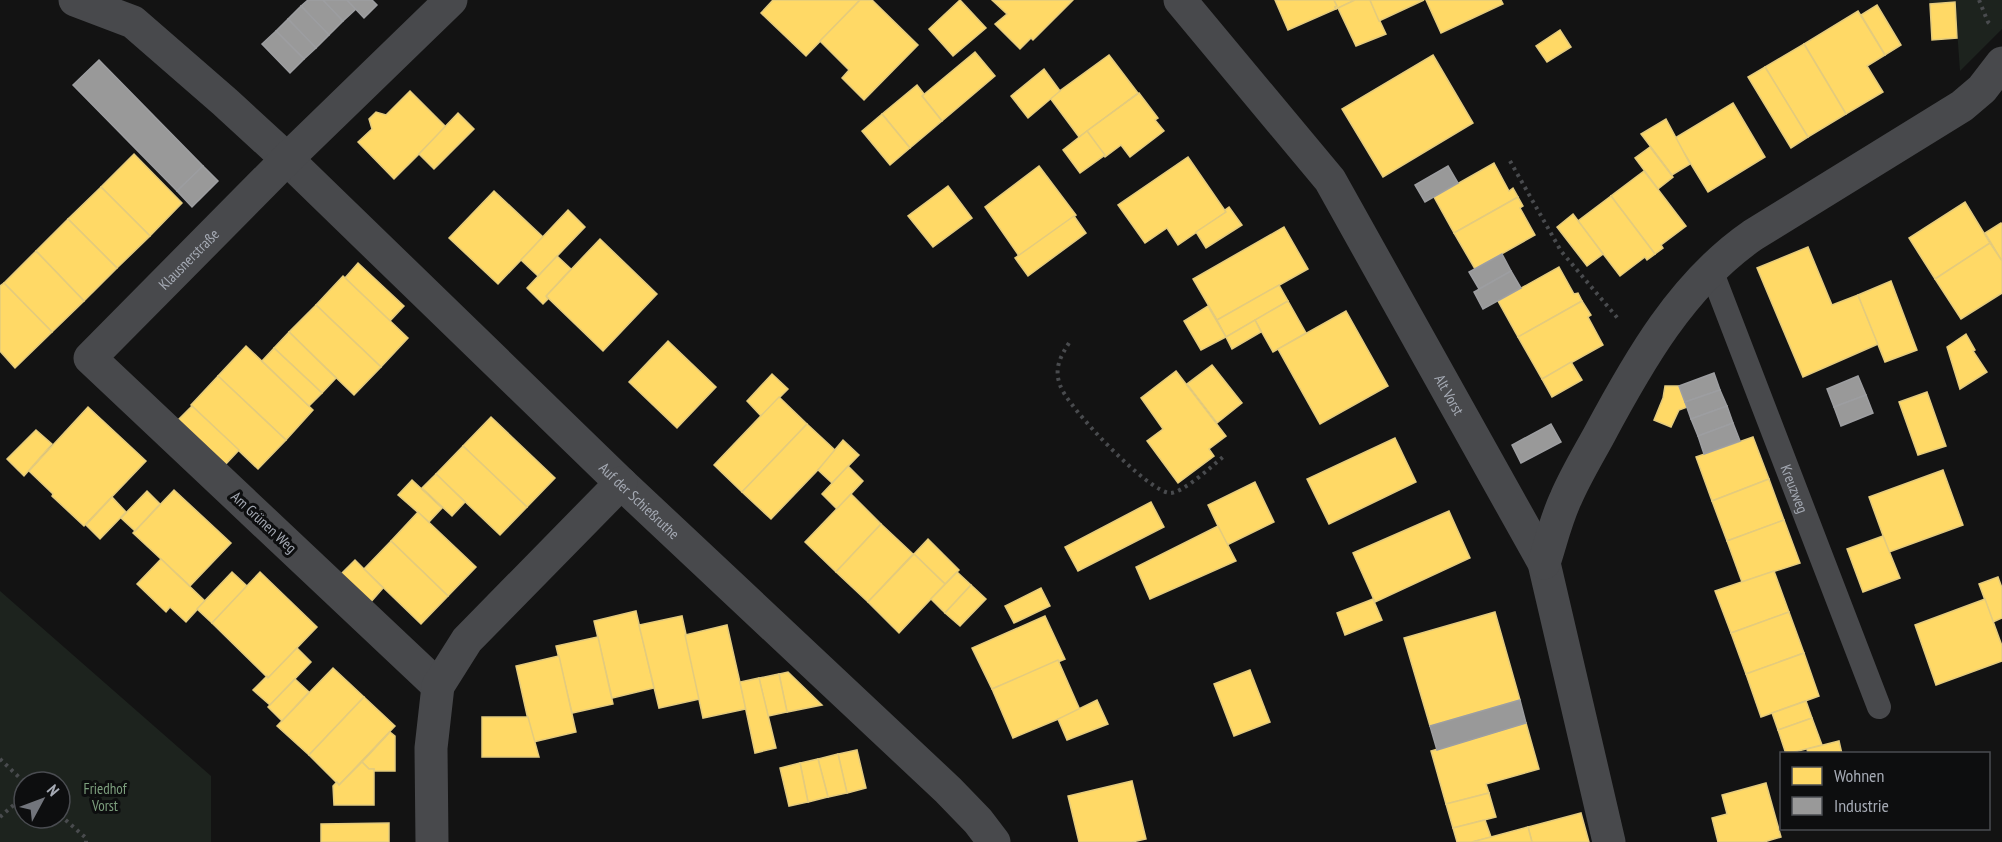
<svg xmlns="http://www.w3.org/2000/svg" width="2002" height="842" font-family="'PT Sans Narrow',sans-serif">
	<style>
		.green { fill: #1d231e; fill-rule: evenodd }
		.homes { fill: #ffd966; stroke: #e4cb7d; stroke-width: 1.5 }
		.industry { fill: #999; stroke: #9d9ea1; stroke-width: 1.5 }
		.lines { fill: none; stroke-linecap: round; stroke-linejoin: round }
		.path { stroke: #494b4e; stroke-width: 4; stroke-dasharray: 3 4.5; stroke-linecap: butt }
		.lane { stroke: #48494c; stroke-width: 24 }
		.street { stroke: #48494c; stroke-width: 33 }
		.labels { text-anchor: middle; dominant-baseline: central; stroke-width: 6; stroke-linejoin: round; paint-order: stroke }
		.street-label { font-size: 15px; fill: #a5aab4; stroke: #0d0e0f }
		.park-label { font-size: 15px; fill: #7c9e7d; stroke: #0d0e0f }
	</style>
	<rect width="100%" height="100%" fill="#131313"/>
	<g class="green">
		<polygon points="1929,0 2002,0 2002,29 1960,71 1955,2 1930,4"/>
		<path d="M0 591 211 776V842H0ZM24 782H60V818H24Z"/>
	</g>
	<g class="homes">
		<polygon points="773,0 860,0 806,56 761,13"/>
		<polygon points="860,0 872,0 918,45 864,100 842,78 849,70 820,41"/>
		<polygon points="960,0 986,28 953,56 929,29"/>
		<polygon points="992,0 1073,0 1033,40 1031,38 1020,49 995,24 1007,14"/>
		<polygon points="1275,0 1334,0 1337,6 1335,7 1336,9 1288,30"/>
		<polygon points="1334,0 1355,0 1336,9 1335,7 1337,6"/>
		<polygon points="1355,0 1370,0 1386,34 1356,46 1338,8"/>
		<polygon points="1370,0 1424,0 1379,21"/>
		<polygon points="1426,0 1501,0 1503,4 1441,33"/>
		<polygon points="1955,2 1957,38 1932,40 1930,4"/>
		<polygon points="1877,5 1901,45 1885,55 1861,15"/>
		<polygon points="1858,11 1885,55 1867,66 1883,92 1846,114 1804,44"/>
		<polygon points="1560,30 1571,47 1547,62 1536,46"/>
		<polygon points="1804,44 1846,114 1808,137 1765,67"/>
		<polygon points="975,52 995,76 942,121 922,96"/>
		<polygon points="1109,55 1138,93 1079,137 1050,98"/>
		<polygon points="1433,55 1473,123 1383,177 1342,109"/>
		<polygon points="1765,67 1808,137 1791,148 1748,77"/>
		<polygon points="1044,69 1060,91 1028,118 1011,96"/>
		<polygon points="917,85 924,94 922,96 942,121 910,148 882,114"/>
		<polygon points="410,91 446,127 394,179 358,142 372,129 369,119 376,112 386,115"/>
		<polygon points="1139,93 1158,118 1155,120 1164,131 1130,157 1121,145 1105,157 1087,131"/>
		<polygon points="1733,103 1765,157 1708,192 1675,138"/>
		<polygon points="458,113 474,129 434,169 419,154"/>
		<polygon points="882,114 910,148 890,165 862,131"/>
		<polygon points="1666,119 1690,164 1672,175 1641,134"/>
		<polygon points="1087,131 1105,155 1080,173 1063,150"/>
		<polygon points="1650,147 1673,177 1658,189 1635,158"/>
		<polygon points="134,154 182,203 150,236 101,187"/>
		<polygon points="1188,157 1226,212 1178,245 1167,228 1145,243 1118,205"/>
		<polygon points="1494,163 1509,191 1513,188 1518,197 1454,233 1434,197"/>
		<polygon points="1039,166 1076,215 1019,256 985,207"/>
		<polygon points="1644,171 1686,226 1661,245 1663,248 1655,254 1611,196"/>
		<polygon points="948,186 972,218 933,247 908,216"/>
		<polygon points="101,187 150,236 117,268 68,219"/>
		<polygon points="494,191 543,237 498,284 449,238"/>
		<polygon points="1611,196 1655,254 1647,260 1645,257 1620,276 1578,221"/>
		<polygon points="1518,197 1523,206 1520,208 1535,235 1475,269 1454,233"/>
		<polygon points="1965,202 1990,243 1935,279 1909,238"/>
		<polygon points="1229,207 1242,225 1206,248 1196,232 1226,212 1225,210"/>
		<polygon points="568,210 585,227 538,276 521,260"/>
		<polygon points="1573,214 1603,254 1587,266 1557,227"/>
		<polygon points="1074,216 1086,233 1028,276 1015,258"/>
		<polygon points="68,219 117,268 84,301 36,251"/>
		<polygon points="2001,223 2002,224 2002,261 1985,233"/>
		<polygon points="1284,227 1308,269 1217,320 1193,279"/>
		<polygon points="600,239 657,294 603,351 546,296"/>
		<polygon points="1990,243 2002,261 2002,293 1961,319 1935,279"/>
		<polygon points="1808,247 1832,305 1858,295 1878,344 1803,377 1757,268"/>
		<polygon points="36,251 84,301 52,332 4,283"/>
		<polygon points="557,256 571,269 546,296 548,299 543,304 527,288"/>
		<polygon points="358,263 404,306 390,321 345,278"/>
		<polygon points="1559,267 1574,294 1578,293 1582,301 1518,337 1498,301"/>
		<polygon points="343,276 408,338 381,367 316,305"/>
		<polygon points="1891,281 1917,350 1885,362 1858,295"/>
		<polygon points="4,283 52,332 15,368 0,351 0,286"/>
		<polygon points="1279,285 1288,301 1226,337 1217,320"/>
		<polygon points="1288,301 1306,333 1273,352 1255,320"/>
		<polygon points="1582,301 1591,315 1588,317 1603,345 1542,379 1518,337"/>
		<polygon points="316,305 381,367 354,395 289,332"/>
		<polygon points="1208,306 1226,337 1201,350 1184,321"/>
		<polygon points="1346,311 1388,386 1320,424 1278,349"/>
		<polygon points="1255,320 1261,332 1232,349 1226,337"/>
		<polygon points="289,332 336,378 322,393 274,348"/>
		<polygon points="1966,334 1975,350 1973,351 1987,372 1960,389 1947,347"/>
		<polygon points="668,341 716,387 677,428 629,382"/>
		<polygon points="246,346 313,410 286,440 218,376"/>
		<polygon points="274,348 322,393 309,406 262,361"/>
		<polygon points="1571,362 1582,380 1552,397 1542,379"/>
		<polygon points="1212,365 1242,403 1217,423 1187,384"/>
		<polygon points="1176,371 1226,436 1209,449 1214,456 1178,483 1147,441 1163,429 1141,398"/>
		<polygon points="772,374 788,389 761,416 747,401"/>
		<polygon points="218,376 286,440 258,469 191,405"/>
		<polygon points="1665,386 1679,386 1687,407 1679,410 1671,427 1654,420 1663,398"/>
		<polygon points="1927,392 1946,446 1918,455 1899,402"/>
		<polygon points="779,397 807,424 742,492 714,465"/>
		<polygon points="192,406 239,450 225,465 178,420"/>
		<polygon points="88,407 146,461 84,526 52,496 53,494 29,471"/>
		<polygon points="491,417 555,478 527,507 463,446"/>
		<polygon points="807,424 836,451 771,519 742,492"/>
		<polygon points="36,430 52,444 24,476 7,459"/>
		<polygon points="1753,437 1769,479 1712,501 1696,457"/>
		<polygon points="1395,438 1416,482 1329,524 1307,479"/>
		<polygon points="843,440 859,455 832,483 818,470"/>
		<polygon points="463,446 527,507 500,535 436,474"/>
		<polygon points="848,466 863,481 837,509 822,494"/>
		<polygon points="1943,470 1963,525 1889,552 1869,497"/>
		<polygon points="436,474 465,502 452,516 422,488"/>
		<polygon points="1769,479 1784,520 1727,541 1712,501"/>
		<polygon points="412,480 442,508 429,522 398,495"/>
		<polygon points="1255,482 1274,522 1227,545 1208,505"/>
		<polygon points="174,490 231,543 190,586 133,533"/>
		<polygon points="147,491 160,504 135,531 121,518"/>
		<polygon points="851,494 881,524 836,572 805,542"/>
		<polygon points="112,497 126,512 100,539 86,525"/>
		<polygon points="1151,502 1164,527 1078,571 1065,547"/>
		<polygon points="1449,511 1470,558 1375,602 1353,553"/>
		<polygon points="418,512 476,567 448,596 391,541"/>
		<polygon points="1784,520 1800,563 1742,582 1727,541"/>
		<polygon points="881,524 913,554 868,602 836,572"/>
		<polygon points="1218,526 1236,561 1150,599 1136,567"/>
		<polygon points="1883,536 1900,578 1863,592 1847,549"/>
		<polygon points="928,539 959,570 945,584 914,554"/>
		<polygon points="391,541 448,596 421,624 364,569"/>
		<polygon points="914,554 945,584 899,633 868,602"/>
		<polygon points="161,559 205,601 186,622 170,607 166,612 137,584"/>
		<polygon points="355,560 383,588 370,603 341,574"/>
		<polygon points="1774,571 1789,612 1731,633 1715,591"/>
		<polygon points="232,572 247,586 212,623 197,609"/>
		<polygon points="260,572 317,627 268,678 212,623"/>
		<polygon points="957,572 971,585 945,613 931,599"/>
		<polygon points="1998,577 2002,588 2002,618 1993,622 1979,584"/>
		<polygon points="971,585 986,599 960,626 945,613"/>
		<polygon points="1041,588 1050,606 1014,623 1005,606"/>
		<polygon points="1373,599 1382,620 1345,635 1337,613"/>
		<polygon points="1985,599 2002,646 2002,661 1936,685 1915,625"/>
		<polygon points="636,611 654,688 612,698 594,621"/>
		<polygon points="1495,612 1520,700 1430,726 1404,638"/>
		<polygon points="1789,612 1804,653 1746,674 1731,633"/>
		<polygon points="682,616 700,699 659,708 639,625"/>
		<polygon points="1045,616 1065,659 992,689 972,648"/>
		<polygon points="727,625 746,709 703,718 685,635"/>
		<polygon points="598,637 613,704 572,713 556,646"/>
		<polygon points="297,648 311,662 270,705 253,690 267,676 268,678"/>
		<polygon points="1804,653 1819,696 1761,717 1746,674"/>
		<polygon points="559,656 576,732 533,742 516,666"/>
		<polygon points="1058,660 1080,710 1013,738 992,689"/>
		<polygon points="333,668 364,697 309,755 277,726"/>
		<polygon points="1250,670 1270,722 1234,736 1214,684"/>
		<polygon points="788,672 822,705 787,712 779,674"/>
		<polygon points="779,674 787,712 768,716 759,678"/>
		<polygon points="759,678 776,748 755,753 740,682"/>
		<polygon points="295,679 309,692 282,721 268,707"/>
		<polygon points="364,697 395,726 339,785 309,755"/>
		<polygon points="1097,700 1108,724 1067,740 1058,719"/>
		<polygon points="1806,701 1812,718 1778,730 1772,713"/>
		<polygon points="482,717 528,717 539,757 482,757"/>
		<polygon points="1812,718 1822,745 1786,754 1778,730"/>
		<polygon points="1526,723 1539,769 1486,784 1489,793 1446,804 1431,751"/>
		<polygon points="390,732 395,736 395,771 374,771 374,769 369,769 362,762"/>
		<polygon points="1839,741 1842,754 1808,754 1807,749"/>
		<polygon points="857,750 866,788 847,793 838,754"/>
		<polygon points="838,754 847,793 828,797 818,759"/>
		<polygon points="818,759 828,797 808,802 800,763"/>
		<polygon points="362,762 369,769 374,769 374,805 334,805 333,786 337,782 339,785"/>
		<polygon points="800,763 808,802 789,806 780,768"/>
		<polygon points="1132,781 1146,839 1132,842 1079,842 1068,796"/>
		<polygon points="1766,783 1781,837 1764,842 1718,842 1712,818 1727,814 1722,795"/>
		<polygon points="1489,793 1496,817 1453,828 1446,804"/>
		<polygon points="1581,813 1589,842 1532,842 1528,827"/>
		<polygon points="1485,820 1491,837 1472,842 1457,842 1453,828"/>
		<polygon points="389,823 389,842 321,842 321,824"/>
		<polygon points="1528,827 1532,842 1472,842 1491,837"/>
	</g>
	<g class="industry">
		<polygon points="308,0 323,0 343,21 329,35 301,6"/>
		<polygon points="323,0 347,0 356,9 343,21"/>
		<polygon points="347,0 372,0 377,5 364,18"/>
		<polygon points="301,6 329,35 316,48 288,19"/>
		<polygon points="288,19 316,48 304,59 276,31"/>
		<polygon points="276,31 304,59 290,73 262,44"/>
		<polygon points="99,60 203,166 177,191 73,85"/>
		<polygon points="203,166 218,181 192,207 177,191"/>
		<polygon points="1448,166 1458,183 1425,202 1415,185"/>
		<polygon points="1502,254 1511,271 1479,289 1469,272"/>
		<polygon points="1511,271 1521,288 1483,309 1474,292"/>
		<polygon points="1714,373 1720,390 1685,402 1679,386"/>
		<polygon points="1858,376 1866,395 1834,407 1827,389"/>
		<polygon points="1720,390 1727,406 1691,419 1685,402"/>
		<polygon points="1866,395 1873,413 1841,426 1834,407"/>
		<polygon points="1727,406 1733,423 1698,436 1691,419"/>
		<polygon points="1733,423 1740,441 1704,454 1698,436"/>
		<polygon points="1551,424 1561,442 1521,463 1512,445"/>
		<polygon points="1520,700 1526,723 1437,750 1430,726"/>
	</g>
	<g class="lines">
		<g class="path">
			<polyline points="1979,0 1988,22 1992,26"/>
			<polyline points="1510,161 1561,251 1620,321"/>
			<path d="M1069 343C1060 357 1054 369 1060 385 1067 407 1148 492 1170 493 1183 493 1212 466 1223 457"/>
			<polyline points="0,759 24,782"/>
			<polyline points="60,815 86,838 86,842"/>
			<polyline points="0,817 24,796"/>
		</g>
		<path class="lane" id="s1" d="M1711 270 1879 707"/>
		<g class="street">
			<path id="s2" d="M75 0 133 22 225 102 287 159 621 483 948 790 978 821 994 842"/>
			<path id="s3" d="M1180 0 1330 180 1544 563 1609 842"/>
			<path d="M1544 563C1551 542 1556 519 1566 498 1575 477 1587 457 1598 437 1638 362 1682 284 1753 235L1962 106 1982 89 2002 63"/>
			<path id="s4" d="M438 686 90 358 287 159 451 0"/>
			<polyline points="432,842 431,748 438,686 467,640 621,483"/>
		</g>
	</g>
	<g class="labels">
		<g class="street-label">
			<text stroke="none"><textPath href="#s4" startOffset="618">Klausnerstraße</textPath></text>
			<text stroke="none"><textPath href="#s3" startOffset="480">Alt Vorst</textPath></text>
			<text stroke="none"><textPath href="#s1" startOffset="234">Kreuzweg</textPath></text>
			<text stroke="none"><textPath href="#s2" startOffset="759">Auf der Schießruthe</textPath></text>
			<text transform="translate(264 522) rotate(43)">Am Grünen Weg</text>
		</g>
		<g class="park-label">
			<text x="105" y="788">Friedhof<tspan x="105" dy="17">Vorst</tspan></text>
		</g>
	</g>
	<rect x="1780" y="752" width="210" height="78" fill="#0d0e0f" stroke="#4a4c51" stroke-width="1.5"/>
	<rect x="1792" y="767" width="30" height="18" fill="#ffd966" stroke="#4a4c51" stroke-width="1.5"/>
	<text x="1834" y="782" font-size="18" fill="#a5aab4">Wohnen</text>
	<rect x="1792" y="797" width="30" height="18" fill="#999999" stroke="#4a4c51" stroke-width="1.5"/>
	<text x="1834" y="812" font-size="18" fill="#a5aab4">Industrie</text>
	<g transform="translate(42 800) rotate(49)"><circle r="28" fill="#0d0e0f" stroke="#4a4c51" stroke-width="1.5"/>
	<path d="M0-4.5L10 22L0 15L-10 22Z" fill="#72757c"/>
	<text y="-9" font-size="16" font-weight="bold" text-anchor="middle" fill="#a5aab4">N</text>
	</g>
</svg>
